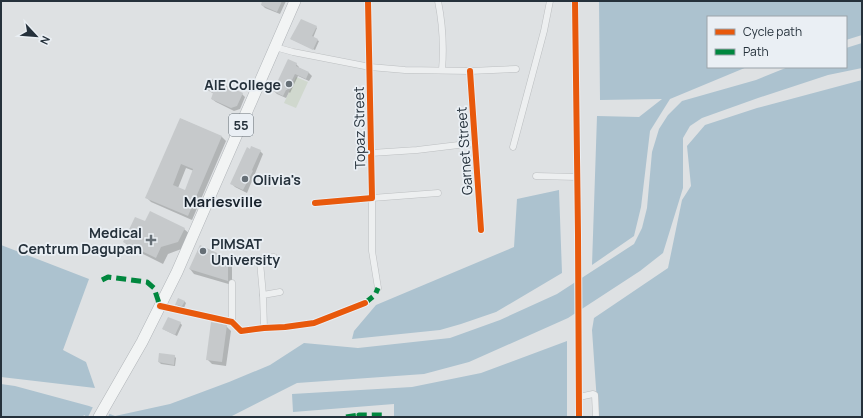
<svg xmlns="http://www.w3.org/2000/svg" width="863" height="418" font-family="Manrope,sans-serif">
	<style>
		.green { fill: #d0d8ce }
		.water { fill: #acc2cf }
		.pier { fill: #dee1e3 }
		.shadow { fill: #0003; fill-rule: evenodd }
		.building { fill: #c6c9cb; fill-rule: evenodd }
		.lines { fill: none; stroke-linecap: round; stroke-linejoin: round }
		.minor-casing { stroke: #bcbfc1; stroke-width: 7 }
		.trunk-casing { stroke: #b0b4b8; stroke-width: 12 }
		.minor { stroke: #edeff0; stroke-width: 6 }
		.trunk { stroke: #f2f4f4; stroke-width: 11 }
		.quiet { stroke: #00873e; stroke-width: 5; stroke-dasharray: 10 5; stroke-linecap: butt }
		.cycleway-casing { stroke: #eaeff4; stroke-width: 8 }
		.cycleway { stroke: #e8590c; stroke-width: 6 }
		.poi-dot { fill: #666f76; stroke: #eaeff4; stroke-width: 1.5 }
		.labels { text-anchor: middle; dominant-baseline: central; stroke-width: 3.5; stroke-linejoin: round; paint-order: stroke }
		.shield { fill: #eaeff4; stroke: #606a72; stroke-width: 1 }
		.shield-label { font-size: 13px; font-weight: bold; fill: #25313b }
		.poi-label { font-size: 14px; font-weight: bold; fill: #25313b; stroke: #eaeff4; text-anchor: end }
		.street-label { font-size: 14px; fill: #25313b; stroke: #eaeff4 }
		.neighbourhood-label { font-size: 15px; font-weight: bold; fill: #18222c; stroke: #eaeff4 }
	</style>
	<rect width="100%" height="100%" fill="#dee1e3"/>
	<polygon class="green" points="296,77 308,82 296,108 284,103"/>
	<g class="water">
		<polygon points="599,1 862,1 862,35 846,40 846,17 708,17 708,67 747,67 670,99 650,131 641,207 634,236 592,265 597,116 639,117 662,99 600,100"/>
		<polygon points="862,43 862,68 828,75 758,98 702,118 690,126 683,138 683,188 663,253 640,271 568,318 469,362 424,374 297,383 230,417 87,417 84,415 83,417 1,417 1,384 15,386 89,406 115,416 170,404 229,382 270,365 304,343 358,348 450,338 500,320 557,294 634,244 642,228 647,208 652,152 659,129 668,115 682,101 756,80 788,67 846,67 846,48"/>
		<polygon points="862,80 862,417 598,417 592,330 594,318 668,268 682,200 691,186 687,146 705,125 757,108"/>
		<polygon points="559,190 562,273 496,312 461,324 440,330 352,339 354,331 376,305 514,247 517,199"/>
		<polygon points="1,245 89,279 63,350 86,362 95,388 1,377"/>
		<polygon points="567,341 567,417 394,417 394,404 293,412 292,394 412,387 481,373"/>
	</g>
	<polygon class="pier" points="94,405 110,413 108,417 88,417"/>
	<g class="shadow">
		<polygon points="263,1 286,1 280,14 265,8 262,5"/>
		<polygon points="316,27 317,28 313,38 319,41 315,50 291,39"/>
		<polygon points="296,64 299,67 299,68 309,73 312,76 309,81 298,76 290,93 289,92 286,98 277,94 274,91"/>
		<polygon points="208,90 242,94 245,97 240,109 234,111 216,102 212,99 214,94"/>
		<path d="M181 119 222 137 226 141 192 220 151 202 147 198ZM186 168 194 171 186 191 178 188Z"/>
		<polygon points="260,151 263,154 247,193 235,187 232,184"/>
		<polygon points="146,222 184,229 191,235 184,248 168,254 163,264 131,248 124,242"/>
		<polygon points="228,259 232,264 232,285 194,274 190,269"/>
		<polygon points="184,301 186,303 184,308 178,306 176,304"/>
		<polygon points="180,323 182,325 177,336 163,329"/>
		<polygon points="226,326 231,331 226,366 212,364 207,359"/>
		<polygon points="174,356 176,358 175,366 161,364 159,362"/>
	</g>
	<g class="building">
		<polygon points="262,1 282,1 277,12 261,5"/>
		<polygon points="301,19 317,26 312,36 318,39 313,50 290,39"/>
		<polygon points="288,59 297,63 296,66 309,72 306,79 295,74 287,90 286,90 283,96 273,91"/>
		<polygon points="212,79 243,93 237,106 231,108 211,99 213,93 207,90"/>
		<path d="M180 118 222 136 188 216 145 198ZM181 164 193 169 185 190 173 185Z"/>
		<polygon points="251,146 261,150 252,170 253,171 243,190 230,184 247,147 250,149"/>
		<polygon points="150,211 185,228 178,242 161,247 156,258 123,242 135,217 145,221"/>
		<polygon points="200,245 228,258 228,281 189,269"/>
		<polygon points="178,298 185,301 182,306 175,305"/>
		<polygon points="168,317 181,322 175,335 162,329"/>
		<polygon points="211,322 227,325 222,362 206,360"/>
		<polygon points="159,353 175,355 174,365 158,362"/>
	</g>
	<g class="lines">
		<g class="minor-casing">
			<g id="minor">
				<path d="M438 1C443 26 444 46 442 70"/>
				<polyline points="575,1 578,235 579,417"/>
				<polyline points="275,47 293,52 370,67 405,70 470,71 516,69"/>
				<polyline points="470,71 481,230"/>
				<polyline points="513,147 544,31 550,1"/>
				<polyline points="371,153 417,150 475,143"/>
				<polyline points="536,176 577,177"/>
				<polyline points="315,203 372,198 368,1"/>
				<polyline points="232,283 232,322"/>
				<polyline points="378,288 372,251 372,198 438,193"/>
				<polyline points="263,295 260,262 263,258 274,257"/>
				<polyline points="160,306 232,322 241,331 264,328 285,327 314,323 365,303"/>
				<polyline points="264,328 263,295 280,292"/>
				<polyline points="579,397 593,394 595,395 596,417"/>
			</g>
		</g>
		<g class="trunk-casing">
			<polyline id="trunk" points="99,417 142,342 177,272 295,1"/>
		</g>
		<use href="#minor" class="minor"/>
		<use href="#trunk" class="trunk"/>
		<g class="quiet">
			<polyline points="102,280 108,277 147,282 154,288 160,306"/>
			<polyline points="365,303 375,295 378,288"/>
			<polyline points="346,417 359,415"/>
			<polyline points="360,417 359,415 385,415"/>
		</g>
		<g class="cycleway-casing">
			<g id="cycleway">
				<polyline points="575,1 578,235 579,417"/>
				<polyline points="470,71 481,230"/>
				<polyline points="315,203 372,198 368,1"/>
				<polyline points="160,306 232,322 241,331 264,328 285,327 314,323 365,303"/>
			</g>
		</g>
		<use href="#cycleway" class="cycleway"/>
	</g>
	<g class="poi-dot">
		<circle cx="289" cy="84" r="4"/>
		<circle cx="245" cy="179" r="4"/>
		<path d="M149 234h4v4h4v4h-4v4h-4v-4h-4v-4h4z"/>
		<circle cx="203" cy="251" r="4"/>
	</g>
	<g class="labels">
		<rect class="shield" x="229" y="114" width="24" height="22" rx="3"/>
		<g class="shield-label">
			<text x="241" y="125">55</text>
		</g>
		<g class="poi-label">
			<text x="281" y="84">AIE College</text>
			<text x="253" y="179" text-anchor="start">Olivia's</text>
			<text x="142" y="232">Medical<tspan x="142" dy="16">Centrum Dagupan</tspan></text>
			<text x="211" y="243" text-anchor="start">PIMSAT<tspan x="211" dy="16">University</tspan></text>
		</g>
		<g class="street-label">
			<text transform="translate(359 128) rotate(-91)">Topaz Street</text>
			<text transform="translate(464 151) rotate(-94)">Garnet Street</text>
		</g>
		<g class="neighbourhood-label">
			<text x="223" y="201">Mariesville</text>
		</g>
	</g>
	<rect width="863" height="418" fill="none" stroke="#25313b" stroke-width="4"/>
	<rect x="707" y="16" width="140" height="52" fill="#eaeff4" stroke="#9ba3aa"/>
	<rect x="715" y="29" width="20" height="6" fill="#e8590c" stroke="#9ba3aa"/>
	<text x="743" y="36" font-size="12" fill="#25313b">Cycle path</text>
	<rect x="715" y="49" width="20" height="6" fill="#00873e" stroke="#9ba3aa"/>
	<text x="743" y="56" font-size="12" fill="#25313b">Path</text>
	<g transform="translate(36 36) rotate(116)" stroke="#eaeff4" stroke-width="3" paint-order="stroke">
	<path d="M0-3L7 15L0 10L-7 15Z" fill="#25313b"/>
	<text y="-6" font-size="11" font-weight="bold" text-anchor="middle" fill="#25313b">N</text>
	</g>
</svg>
